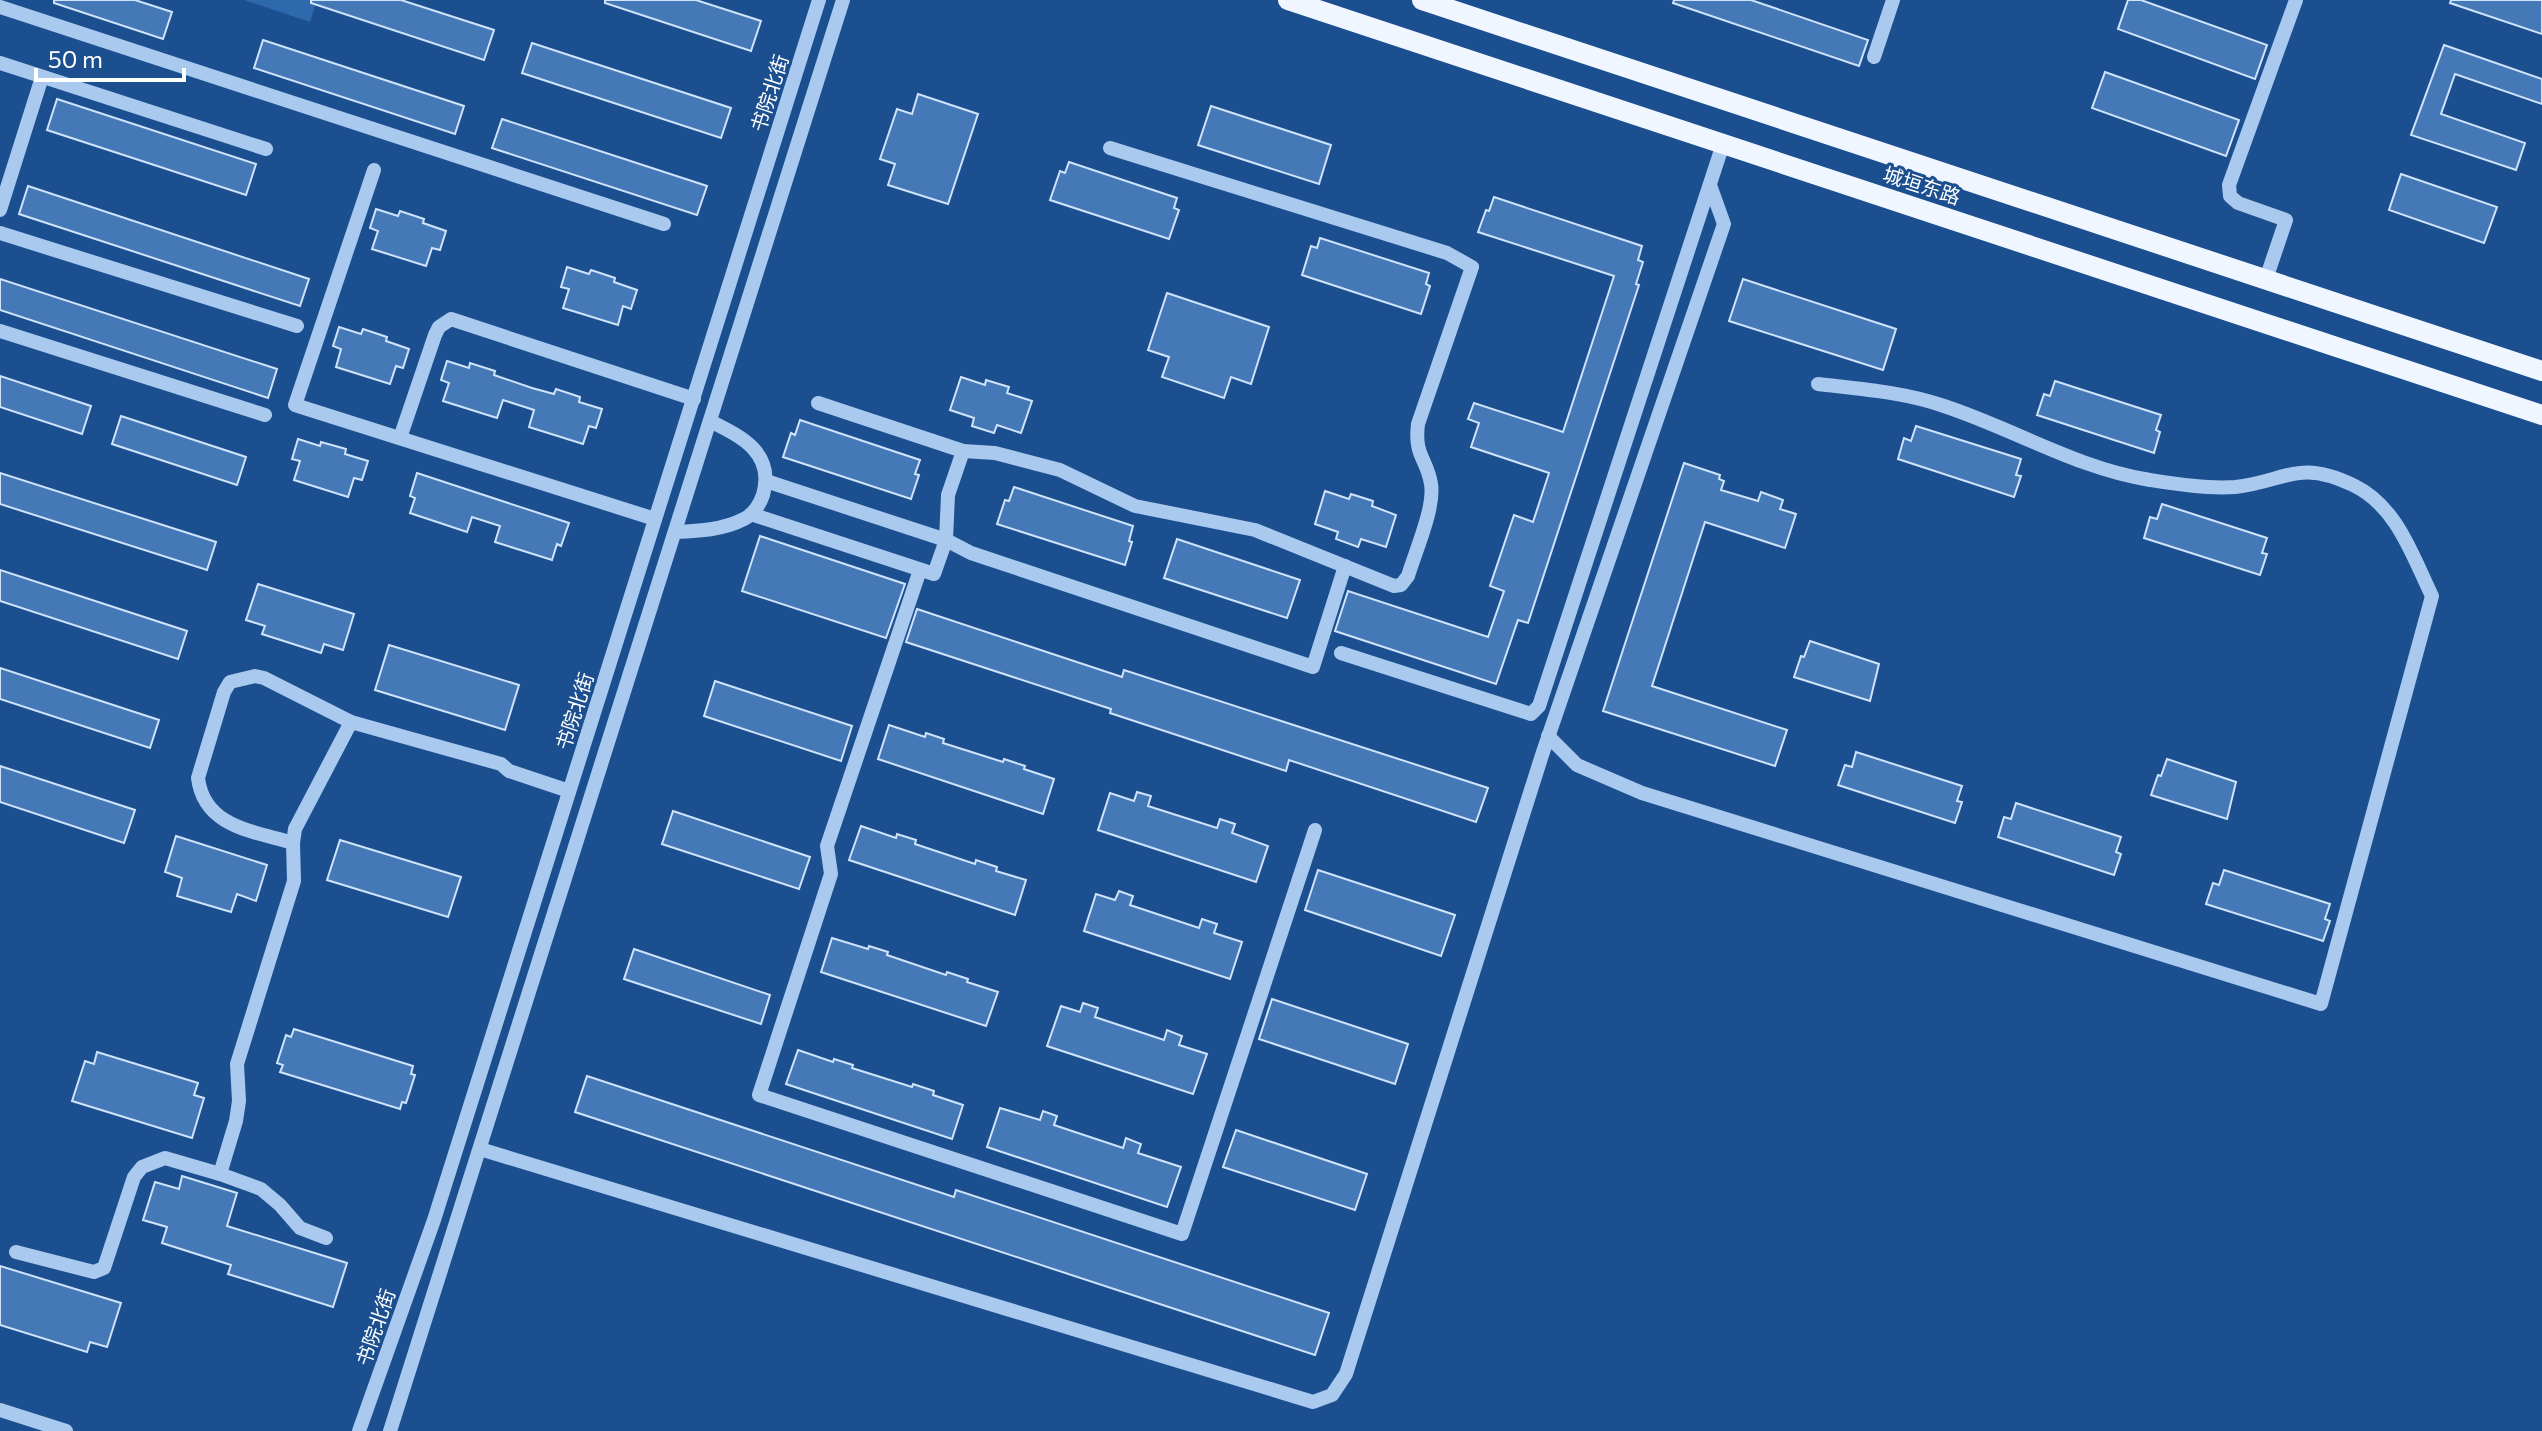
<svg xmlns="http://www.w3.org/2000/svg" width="2542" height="1431" font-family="Commissioner,'Noto Sans SC',sans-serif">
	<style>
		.green { fill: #2e69ad }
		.building { fill: #4478b7; stroke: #cfe3fa; stroke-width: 2 }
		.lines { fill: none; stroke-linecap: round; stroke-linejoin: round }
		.minor { stroke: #a9c9ee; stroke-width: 14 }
		.major { stroke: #f0f6ff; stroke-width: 20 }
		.labels { text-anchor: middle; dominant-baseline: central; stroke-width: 6; stroke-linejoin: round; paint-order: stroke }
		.street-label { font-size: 20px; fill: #fff; stroke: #1b4f8f }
	</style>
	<rect width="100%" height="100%" fill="#1b4f8f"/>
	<polygon class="green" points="244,0 317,0 310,22"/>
	<g class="building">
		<polygon points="54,0 135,0 172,12 163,39 54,3"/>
		<polygon points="311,0 401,0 494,30 484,60 311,3"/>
		<polygon points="605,0 696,0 761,21 751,51 605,3"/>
		<polygon points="1674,0 1751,0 1868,40 1859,66 1673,3"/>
		<polygon points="2128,0 2141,0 2267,45 2255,79 2118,29"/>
		<polygon points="2451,0 2542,0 2542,34 2450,3"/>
		<polygon points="263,40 464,106 455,134 254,68"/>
		<polygon points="532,43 731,108 721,138 522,73"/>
		<polygon points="2444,45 2542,79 2542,104 2455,74 2441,114 2525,143 2516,170 2411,135"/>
		<polygon points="2105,72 2239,120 2226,156 2092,108"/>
		<polygon points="918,94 978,114 948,204 888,185 895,164 880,159 897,109 912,114"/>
		<polygon points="57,99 256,164 246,195 47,130"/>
		<polygon points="1211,106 1331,145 1319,184 1198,145"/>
		<polygon points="502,119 707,186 697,215 492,148"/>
		<polygon points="1069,162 1177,198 1174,208 1179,210 1169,239 1050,200 1060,171 1065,173"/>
		<polygon points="2401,174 2497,207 2484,243 2389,210"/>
		<polygon points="28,186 309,279 300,306 19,214"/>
		<polygon points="1494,197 1642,246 1638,260 1643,262 1636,284 1639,285 1528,623 1518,620 1496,684 1335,631 1348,591 1488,637 1504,591 1490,586 1514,515 1533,522 1549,473 1471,447 1479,423 1468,419 1474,403 1563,432 1614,276 1478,232 1486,210 1489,211"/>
		<polygon points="376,209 398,216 400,211 424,219 423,223 446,231 440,250 432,248 426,266 372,249 378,231 370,228"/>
		<polygon points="1320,238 1429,273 1426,284 1430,286 1421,314 1302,275 1311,246 1317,248"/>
		<polygon points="567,267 589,274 591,270 615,278 614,282 637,290 631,309 623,306 618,325 563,308 569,289 561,287"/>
		<polygon points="0,279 277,369 268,398 0,310"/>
		<polygon points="1743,279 1896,329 1883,370 1729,321"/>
		<polygon points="1167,293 1269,327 1251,384 1231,377 1224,398 1162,377 1169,357 1148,350"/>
		<polygon points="339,327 361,334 363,329 387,337 386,341 409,349 403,368 396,366 390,384 336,367 341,349 333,346"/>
		<polygon points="447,361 469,368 470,363 495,371 494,375 532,388 554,394 556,389 580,397 579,402 602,409 596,428 589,426 583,444 529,427 534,410 503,400 497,418 443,401 449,383 441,380"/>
		<polygon points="0,376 91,406 82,434 0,407"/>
		<polygon points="961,377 985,385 986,380 1009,387 1007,393 1032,401 1021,433 997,425 994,433 972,426 974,418 950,410"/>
		<polygon points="2055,381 2161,415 2156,430 2160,432 2154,453 2037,415 2044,394 2050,396"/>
		<polygon points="121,416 246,457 237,485 112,444"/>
		<polygon points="800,420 920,460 915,474 919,475 911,499 783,457 791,433 795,435"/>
		<polygon points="1916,426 2021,459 2016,475 2021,476 2014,497 1898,459 1904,438 1911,441"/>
		<polygon points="298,439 320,446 321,442 346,449 345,454 368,461 362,480 354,478 348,497 294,480 300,461 292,459"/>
		<polygon points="1684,463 1720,475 1719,479 1724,481 1721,490 1758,501 1761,492 1783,500 1780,509 1796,514 1785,548 1705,522 1652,686 1787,730 1775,766 1603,711"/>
		<polygon points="0,473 216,542 207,570 0,504"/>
		<polygon points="417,473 569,523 561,546 557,544 552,560 495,542 500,526 472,517 467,532 410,513 415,498 410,496"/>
		<polygon points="1014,487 1133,526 1129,541 1132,542 1125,565 997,524 1005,500 1009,501"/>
		<polygon points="1325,491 1349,499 1351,494 1373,501 1372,506 1396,515 1386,547 1361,539 1358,547 1336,539 1338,532 1315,524"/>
		<polygon points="2162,504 2267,538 2262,553 2267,554 2260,575 2144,538 2150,517 2157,519"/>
		<polygon points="760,536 905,584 886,638 742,591"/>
		<polygon points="1177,539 1300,580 1287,618 1164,578"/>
		<polygon points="0,570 187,631 178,659 0,601"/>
		<polygon points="258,584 354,614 343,650 324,644 321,653 262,634 265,626 246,620"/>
		<polygon points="917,609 1122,677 1124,670 1488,788 1476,822 1289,760 1286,771 1110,713 1111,709 906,642"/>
		<polygon points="1810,641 1879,664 1870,701 1794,677 1801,656 1804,657"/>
		<polygon points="389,645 519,685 505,730 375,690"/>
		<polygon points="0,668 159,720 150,748 0,699"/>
		<polygon points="715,681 852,726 841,761 704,716"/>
		<polygon points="889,725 925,737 926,733 944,739 943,743 1003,762 1004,759 1025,766 1024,769 1054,779 1043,814 878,759"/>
		<polygon points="1856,752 1962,786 1957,801 1962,802 1955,823 1838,785 1845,765 1852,767"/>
		<polygon points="2167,759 2236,782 2227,819 2151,795 2158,775 2161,776"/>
		<polygon points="0,766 135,810 124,843 0,802"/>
		<polygon points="1137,792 1151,796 1148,806 1217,828 1220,819 1235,824 1232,833 1268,846 1256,882 1098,830 1110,793 1134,801"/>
		<polygon points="2016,803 2121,837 2116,852 2121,854 2114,875 1998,837 2004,817 2011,819"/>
		<polygon points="673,811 810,857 799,889 662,844"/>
		<polygon points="861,826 896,838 897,834 916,840 915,844 975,864 976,860 997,867 996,871 1026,880 1015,915 849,860"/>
		<polygon points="176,836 267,865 256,901 237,894 231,912 177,896 182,878 165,872"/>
		<polygon points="340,840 461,877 448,917 327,880"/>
		<polygon points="1318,870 1455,915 1441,956 1305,910"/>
		<polygon points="2224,870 2330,904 2325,919 2330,921 2323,941 2206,904 2213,883 2219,885"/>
		<polygon points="1119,891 1133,896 1130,905 1199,928 1202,919 1217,924 1214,933 1242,942 1230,979 1084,931 1096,894 1115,900"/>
		<polygon points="832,938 868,949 869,946 888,952 887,955 946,975 947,972 968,979 967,982 998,992 986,1026 821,972"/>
		<polygon points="634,949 770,995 761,1024 624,979"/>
		<polygon points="1272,999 1408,1044 1395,1084 1259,1039"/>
		<polygon points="1083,1003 1098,1008 1095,1017 1164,1040 1167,1030 1182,1036 1179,1045 1207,1054 1193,1094 1047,1046 1061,1006 1080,1012"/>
		<polygon points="294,1029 413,1066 411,1074 415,1075 406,1103 402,1102 400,1109 280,1072 283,1065 277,1063 286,1035 291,1037"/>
		<polygon points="798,1050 833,1062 834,1059 853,1065 852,1068 912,1087 913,1084 934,1091 933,1095 963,1105 952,1139 786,1084"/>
		<polygon points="97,1052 198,1083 194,1095 204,1098 192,1138 72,1101 85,1061 94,1064"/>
		<polygon points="587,1076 954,1197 956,1190 1329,1313 1315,1355 575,1112"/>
		<polygon points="1000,1108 1040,1120 1043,1111 1057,1116 1054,1125 1123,1148 1126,1138 1141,1144 1138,1153 1181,1167 1167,1207 987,1147"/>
		<polygon points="1236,1130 1367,1174 1355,1210 1223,1167"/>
		<polygon points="182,1176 237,1193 227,1226 347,1263 333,1307 228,1274 231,1265 162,1243 167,1227 143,1220 155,1182 179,1189"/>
		<polygon points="0,1266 121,1303 107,1347 90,1342 87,1352 0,1325"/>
	</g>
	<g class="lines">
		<g class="minor">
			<polyline points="0,7 664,224"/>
			<polyline points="1874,57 1893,0"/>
			<polyline points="0,63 266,149"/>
			<polyline points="374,170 295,405 655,519"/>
			<polyline points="0,210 42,77"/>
			<polyline points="0,233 297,326"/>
			<polyline points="2266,279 2286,220 2238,203 2230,196 2229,185 2296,0"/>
			<polyline points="0,331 265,415"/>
			<path d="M818 403 963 451 995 453 1060 470 1135 506 1255 530 1394 586 1401 585 1408 576C1415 552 1435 508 1431 484 1427 458 1414 457 1418 424L1472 267 1447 253 1110 148"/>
			<polyline points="400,438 435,335 439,327 451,319 694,399"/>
			<polyline points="963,451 948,495 946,540 971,553 1313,667 1345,566"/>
			<polyline points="751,514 934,574 946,540 766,481"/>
			<path d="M675 532C698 531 723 530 744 519 753 515 760 504 763 495 775 453 742 437 710 421"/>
			<polyline points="920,570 827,846 831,874 759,1095 1182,1234 1315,830"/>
			<polyline points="1341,653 1531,714 1539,706 1723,144"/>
			<path d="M1548 736 1577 765 1642 793 2321 1004 2432 596C2412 555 2397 506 2353 485 2297 458 2285 482 2235 487 2208 489 2176 484 2150 480 2076 468 2014 429 1944 406 1903 392 1860 389 1818 384"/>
			<path d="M293 843C253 831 204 827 198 778L224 692 230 682 255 676 264 678 351 722 501 764 509 771 569 791"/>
			<polyline points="480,1149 1313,1402 1332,1395 1346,1374 1542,755 1724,224 1710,185"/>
			<polyline points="220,1174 236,1121 239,1101 237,1064 294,881 293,843 295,829 351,722"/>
			<polyline points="16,1252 94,1272 104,1268 134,1177 142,1167 165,1158 220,1174 261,1189 280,1205 300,1228 326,1238"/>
			<polyline points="0,1410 66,1431"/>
			<polyline points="359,1431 434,1220 819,0"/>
			<polyline points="390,1431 843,0"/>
		</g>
		<g class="major">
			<polyline points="1288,0 2542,415"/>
			<polyline points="1422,0 2542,371"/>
		</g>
	</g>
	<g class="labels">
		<g class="street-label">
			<text transform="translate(769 93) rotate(-72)">书院北街</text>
			<text transform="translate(1922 185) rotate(18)">城垣东路</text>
			<text transform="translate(574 711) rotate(-72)">书院北街</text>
			<text transform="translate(375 1327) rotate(-71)">书院北街</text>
		</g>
	</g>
	<path d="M36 68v12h148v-12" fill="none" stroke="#ffffff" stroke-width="4"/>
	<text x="48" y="68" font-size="24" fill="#ffffff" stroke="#1b4f8f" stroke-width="6" paint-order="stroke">50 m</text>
</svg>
